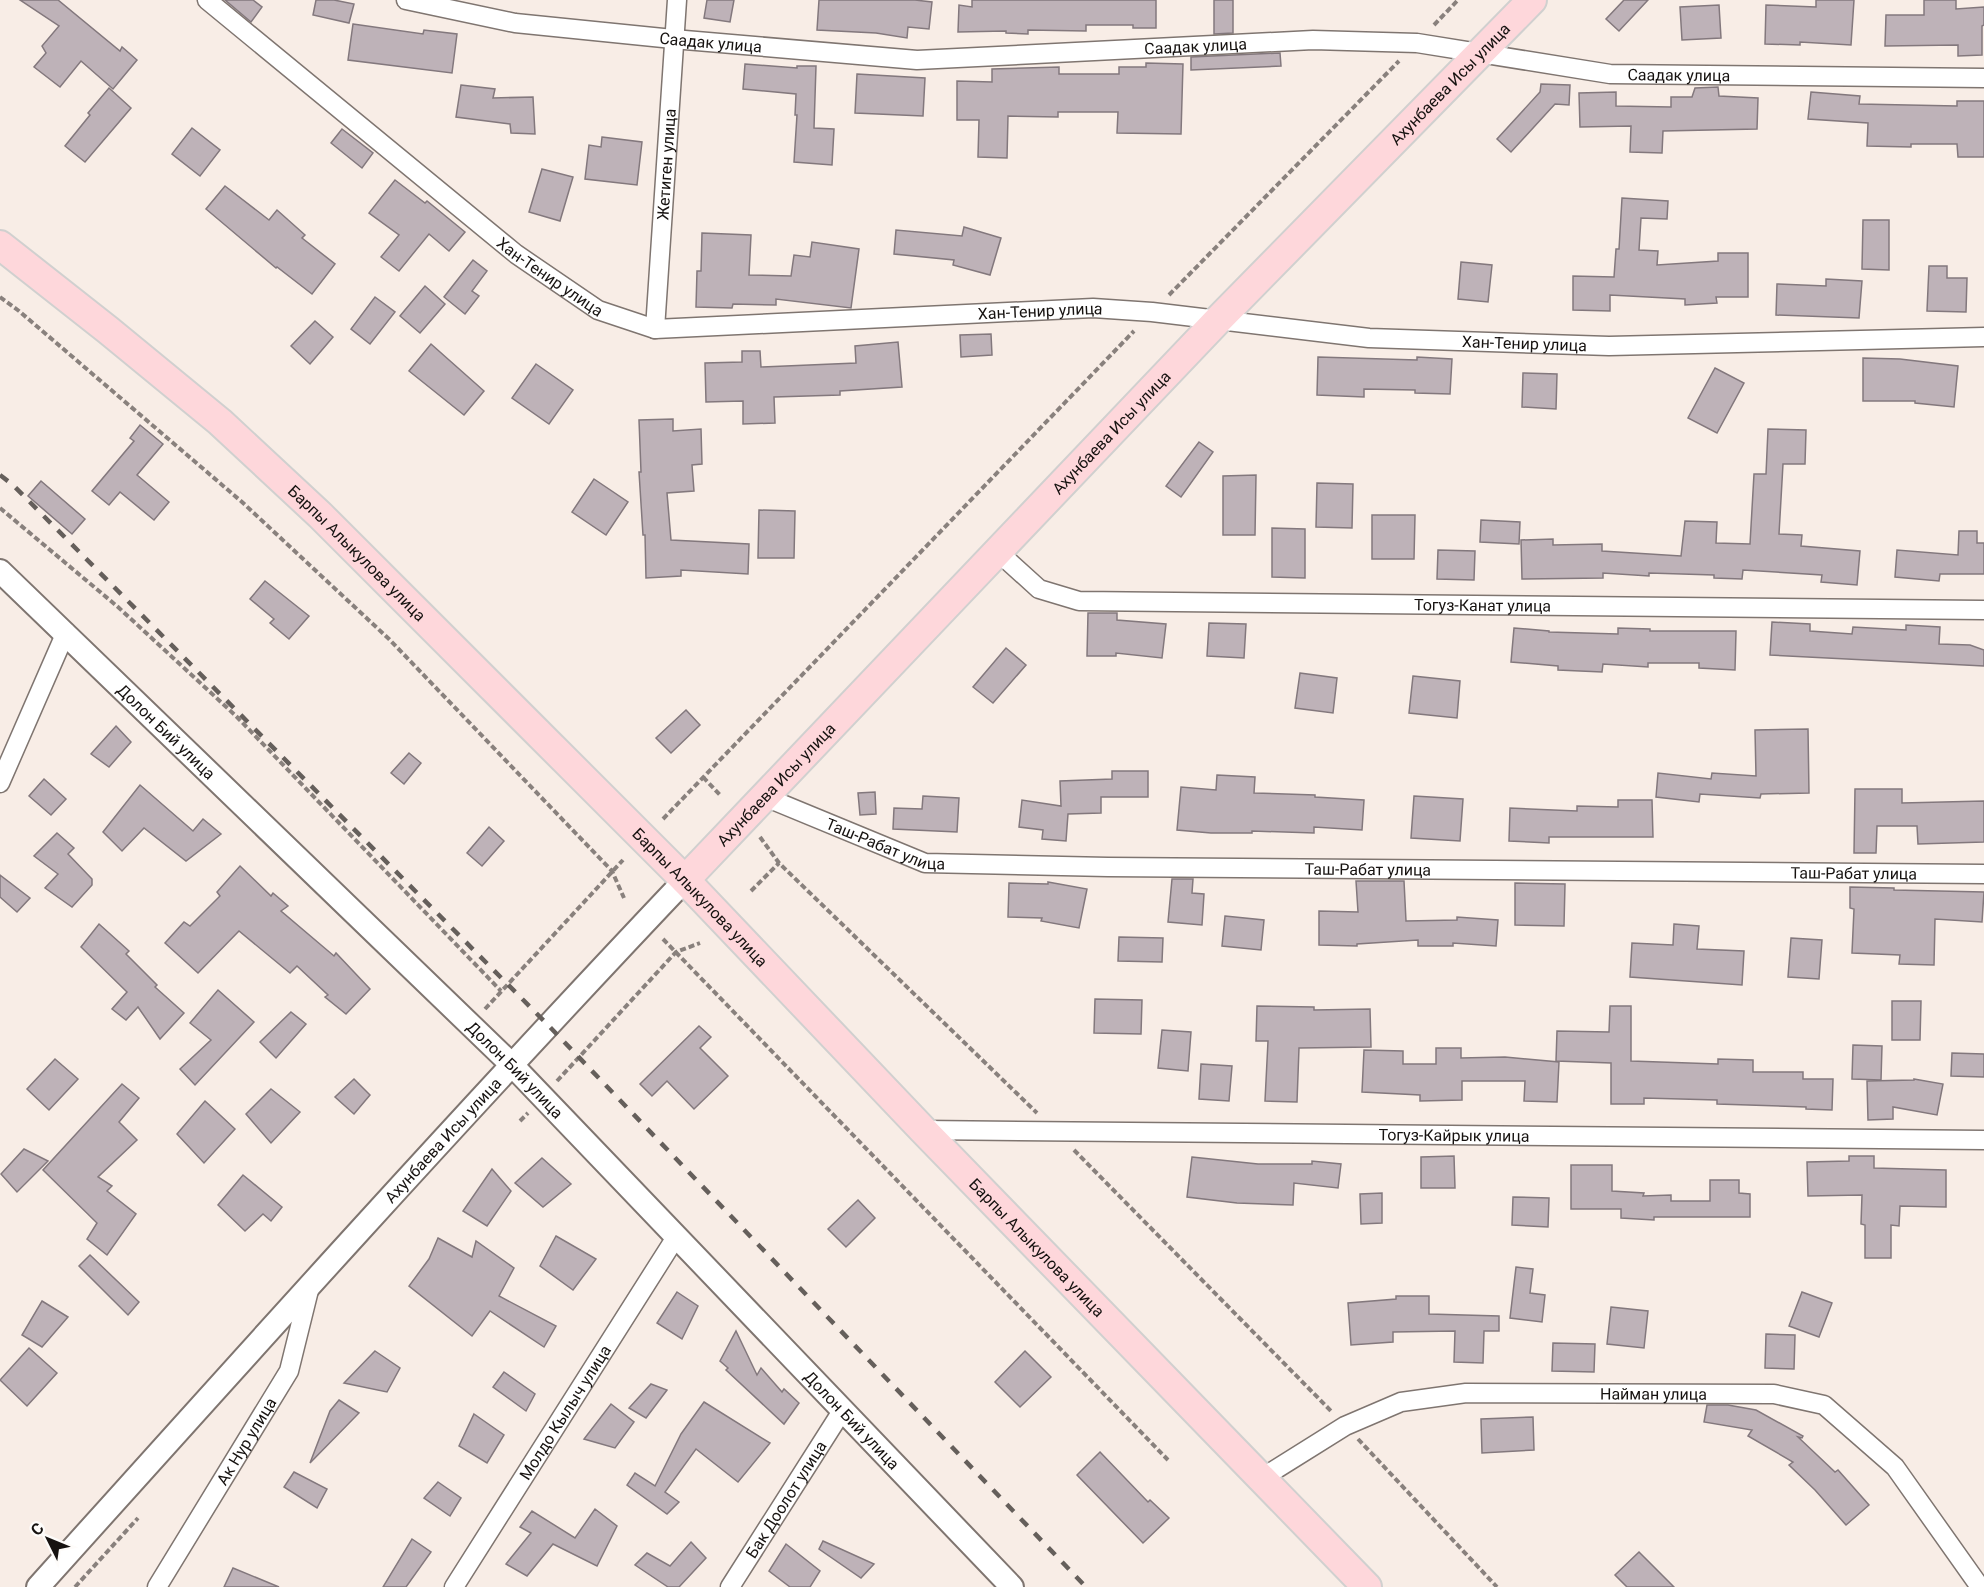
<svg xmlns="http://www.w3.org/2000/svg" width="1984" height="1587" font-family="Roboto,sans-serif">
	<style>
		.building { fill: #beb2b8; stroke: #83787d; stroke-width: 1.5 }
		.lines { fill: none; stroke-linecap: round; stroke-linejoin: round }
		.minor-casing { stroke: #7f7570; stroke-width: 21 }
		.tertiary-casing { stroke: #7f7570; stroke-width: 26 }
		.primary-casing { stroke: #d0d0cf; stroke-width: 32 }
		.path { stroke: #89817d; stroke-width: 4; stroke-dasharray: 6 3; stroke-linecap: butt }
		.minor { stroke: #fff; stroke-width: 18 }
		.tertiary { stroke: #fff; stroke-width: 22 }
		.primary { stroke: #fed7db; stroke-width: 28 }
		.rail { stroke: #655f5b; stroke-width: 4.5; stroke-dasharray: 10 10; stroke-linecap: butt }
		.labels { text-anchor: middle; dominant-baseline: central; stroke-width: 4.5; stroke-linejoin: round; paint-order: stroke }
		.street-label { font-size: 16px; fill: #161210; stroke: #fefcfa }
	</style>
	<rect width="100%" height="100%" fill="#f8ede6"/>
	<g class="building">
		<polygon points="20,0 58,0 120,51 122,47 137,60 113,89 81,61 60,87 34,67 46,53 42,46 59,26"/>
		<polygon points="225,0 253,0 262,7 251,22"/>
		<polygon points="316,0 334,0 354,4 349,23 313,15"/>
		<polygon points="707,0 734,0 730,22 704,18"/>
		<polygon points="819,0 915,0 932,2 929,29 908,27 907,38 876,33 817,30"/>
		<polygon points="972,0 1156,0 1156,28 1133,28 1133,25 1086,25 1086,31 1028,30 1028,34 1006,33 1006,31 958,32 959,5 972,7"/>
		<polygon points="1214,0 1233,0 1233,33 1214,34"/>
		<polygon points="1624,0 1648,0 1619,31 1606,19"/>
		<polygon points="1816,0 1854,0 1851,45 1800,42 1800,45 1765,44 1766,5 1816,7"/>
		<polygon points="1924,0 1956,0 1956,9 1984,7 1984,25 1982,26 1982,55 1958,56 1958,45 1885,46 1886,15 1924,15"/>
		<polygon points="1719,5 1721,38 1682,40 1680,7"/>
		<polygon points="353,24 423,34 424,30 457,34 452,73 348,60"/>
		<polygon points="1280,53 1281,66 1191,70 1191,57"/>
		<polygon points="1146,63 1183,64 1181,134 1117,133 1118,112 1058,112 1058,117 1008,116 1007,158 978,157 979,120 957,120 957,81 992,82 992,69 1059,67 1059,74 1119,74 1119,67 1146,67"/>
		<polygon points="745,64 797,68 797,66 816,66 814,128 834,129 832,165 794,162 797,115 795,115 796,94 743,89"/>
		<polygon points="857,74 925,78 923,116 855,113"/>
		<polygon points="1541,84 1570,85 1569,105 1555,104 1511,152 1497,139 1540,92"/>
		<polygon points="461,85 495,89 493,98 533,97 535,134 511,133 510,124 456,117"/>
		<polygon points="1718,87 1719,96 1758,98 1757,129 1663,131 1662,153 1630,152 1631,126 1580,127 1579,93 1616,92 1616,106 1671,107 1671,97 1692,97 1695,88"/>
		<polygon points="109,88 131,108 85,162 65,146 90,115 88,113"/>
		<polygon points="1811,92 1860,96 1859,104 1957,106 1957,101 1984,101 1984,157 1958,157 1957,144 1911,144 1911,147 1867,146 1868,123 1808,119"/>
		<polygon points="192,128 220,150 200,176 172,154"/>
		<polygon points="342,129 373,153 362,168 331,143"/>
		<polygon points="602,137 642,142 637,185 585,179 589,145 601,147"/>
		<polygon points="542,169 573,177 560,221 529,212"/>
		<polygon points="395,180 425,203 427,201 465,232 449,251 429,234 399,271 381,257 399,235 369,213"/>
		<polygon points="225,186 269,220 277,210 305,235 302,238 335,264 312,294 277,267 276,268 206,209"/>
		<polygon points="1622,198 1668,201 1667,219 1641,218 1639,250 1658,251 1657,265 1718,261 1718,253 1748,253 1748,297 1716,297 1717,303 1685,305 1685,299 1610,295 1610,311 1573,310 1573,276 1614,277 1616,249 1619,249"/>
		<polygon points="1863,220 1889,220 1889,270 1862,269"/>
		<polygon points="964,227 1001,238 990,275 953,265 954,260 894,254 896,230 962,236"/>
		<polygon points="702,233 751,235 749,275 791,276 794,255 810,257 812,242 859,249 851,308 776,299 776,305 733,304 732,308 696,307 697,271 701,271"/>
		<polygon points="473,260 487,271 472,291 479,296 465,314 444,297"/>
		<polygon points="1461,262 1492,265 1488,302 1458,299"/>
		<polygon points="1929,266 1947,266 1947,278 1967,278 1966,312 1927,311"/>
		<polygon points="1826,279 1862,281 1859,318 1776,315 1777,284 1826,286"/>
		<polygon points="425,286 445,304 420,333 400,316"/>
		<polygon points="375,297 395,312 370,344 351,329"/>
		<polygon points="315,321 333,337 310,364 291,346"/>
		<polygon points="991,334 992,355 961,357 960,335"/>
		<polygon points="898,342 902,387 840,391 840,395 774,397 775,423 743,424 743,401 706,402 705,363 742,362 742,351 760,351 761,367 856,363 855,346"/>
		<polygon points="431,344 484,391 464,415 409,371"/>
		<polygon points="1318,357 1417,360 1417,357 1452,359 1450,394 1415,393 1415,390 1364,389 1364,397 1317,395"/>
		<polygon points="1863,358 1900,359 1958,366 1954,407 1915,403 1915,401 1863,401"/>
		<polygon points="536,364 573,390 549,424 512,398"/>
		<polygon points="1715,368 1744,383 1717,433 1688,418"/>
		<polygon points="1523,373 1557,374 1556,409 1522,407"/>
		<polygon points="673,419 673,431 701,429 702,464 692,465 694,491 667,493 671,540 749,544 748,574 681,570 681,576 646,578 645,535 643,535 639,472 641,472 639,420"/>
		<polygon points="140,425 163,444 137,475 169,502 154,520 120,492 109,505 92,491 134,441 130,438"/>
		<polygon points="1768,429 1806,430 1805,464 1783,464 1779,534 1802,535 1801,546 1860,551 1857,585 1821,582 1822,575 1743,570 1742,579 1714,578 1714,575 1649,573 1649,576 1603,573 1603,578 1522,579 1521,540 1553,539 1553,545 1602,544 1602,551 1681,556 1685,521 1717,522 1716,543 1750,544 1754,474 1766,474"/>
		<polygon points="1199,442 1213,452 1181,497 1166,486"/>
		<polygon points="1256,475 1255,535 1223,535 1223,476"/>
		<polygon points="594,479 628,502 606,535 572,512"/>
		<polygon points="41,481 85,519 72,534 28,496"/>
		<polygon points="1317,483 1353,484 1352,528 1316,527"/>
		<polygon points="759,510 795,511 794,558 758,558"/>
		<polygon points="1372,515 1415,515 1414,559 1372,559"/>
		<polygon points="1481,520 1520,522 1519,544 1480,542"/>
		<polygon points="1272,528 1305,529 1305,578 1272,577"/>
		<polygon points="1959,531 1977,531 1977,543 1984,543 1984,574 1940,574 1939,581 1895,577 1897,550 1958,555"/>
		<polygon points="1438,550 1475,551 1474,580 1437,579"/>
		<polygon points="265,581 309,616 289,639 270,623 274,619 250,599"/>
		<polygon points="1088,613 1117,613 1117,620 1166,624 1162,658 1116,653 1116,656 1087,656"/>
		<polygon points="1772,622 1810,624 1810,631 1852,634 1853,627 1906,630 1906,625 1940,627 1939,644 1970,645 1984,650 1984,666 1770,655"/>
		<polygon points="1209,623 1246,624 1244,658 1207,656"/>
		<polygon points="1514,628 1549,631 1549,632 1618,634 1618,628 1650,629 1650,631 1736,631 1735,670 1699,668 1699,663 1648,663 1648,667 1603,664 1602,672 1558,670 1558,666 1511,662"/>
		<polygon points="1006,648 1026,665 993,703 973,687"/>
		<polygon points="1300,673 1337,678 1333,713 1295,708"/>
		<polygon points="1413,676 1460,681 1457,718 1409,713"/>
		<polygon points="686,710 700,725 671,753 656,738"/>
		<polygon points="116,726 131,742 109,767 91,754"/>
		<polygon points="1808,729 1809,793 1761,794 1760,798 1700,794 1699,802 1656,797 1658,773 1711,779 1712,773 1756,776 1755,730"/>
		<polygon points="409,753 421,763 404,784 391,773"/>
		<polygon points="1112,771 1148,771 1148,797 1101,797 1101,813 1068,814 1066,841 1042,839 1043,830 1019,827 1022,800 1061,806 1060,781 1112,779"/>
		<polygon points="1217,775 1255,777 1254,793 1315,795 1315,797 1364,800 1362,830 1314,827 1314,833 1252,831 1252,833 1211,833 1177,830 1181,787 1216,790"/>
		<polygon points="44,779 66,799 51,815 29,796"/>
		<polygon points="140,785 193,831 203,819 221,834 186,861 144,828 122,851 103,832"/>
		<polygon points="1855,789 1902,789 1902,803 1984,801 1984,842 1918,844 1917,826 1877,826 1876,853 1854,853"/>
		<polygon points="875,792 876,814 860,815 858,793"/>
		<polygon points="923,796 959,798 957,832 893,829 894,808 922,809"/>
		<polygon points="1414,796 1463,799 1460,841 1411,838"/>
		<polygon points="1618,800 1652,800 1653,837 1549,837 1549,843 1509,841 1510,808 1577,811 1577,806 1618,807"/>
		<polygon points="489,827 504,841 482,866 467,853"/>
		<polygon points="57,833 74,848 68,854 92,879 92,885 72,907 45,888 58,874 34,856"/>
		<polygon points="240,866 271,896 273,893 288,906 281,911 334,956 336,953 370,989 346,1014 325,997 328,995 297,966 290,973 239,931 198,973 165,943 184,922 190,926 220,896 217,892"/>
		<polygon points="0,875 30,898 17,912 0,897"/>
		<polygon points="1172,879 1193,879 1192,893 1204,894 1202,925 1168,922"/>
		<polygon points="1356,881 1404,881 1406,921 1457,920 1457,917 1498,920 1496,946 1453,943 1453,946 1418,946 1418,940 1357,944 1357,946 1319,945 1319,911 1358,912"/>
		<polygon points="1048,882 1087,889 1079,928 1041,921 1042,918 1008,917 1009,883 1048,884"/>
		<polygon points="1515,883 1565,884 1564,926 1515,925"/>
		<polygon points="1850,887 1894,888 1894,890 1984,892 1982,922 1935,919 1934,965 1899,964 1900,955 1852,953 1854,909 1850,908"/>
		<polygon points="1225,916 1264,920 1261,950 1222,946"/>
		<polygon points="99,924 129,951 126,954 157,985 155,987 184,1013 160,1039 138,1007 126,1020 112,1009 127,992 81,947"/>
		<polygon points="1674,924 1699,926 1697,949 1744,951 1742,985 1630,977 1632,943 1673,945"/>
		<polygon points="1119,937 1163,938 1162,962 1118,961"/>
		<polygon points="1791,938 1822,940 1819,979 1788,977"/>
		<polygon points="218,990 254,1022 195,1085 180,1069 211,1040 190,1023"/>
		<polygon points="1095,999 1142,1000 1141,1034 1094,1033"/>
		<polygon points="1892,1001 1921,1001 1920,1040 1892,1040"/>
		<polygon points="1257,1006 1314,1007 1314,1010 1370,1009 1371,1047 1299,1048 1297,1102 1265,1101 1268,1041 1256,1041"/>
		<polygon points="1610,1006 1631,1006 1631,1061 1718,1064 1718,1059 1753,1060 1753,1072 1803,1072 1803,1079 1833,1079 1832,1110 1806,1109 1806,1107 1717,1104 1717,1100 1644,1098 1644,1104 1611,1104 1611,1063 1556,1061 1557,1031 1609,1032"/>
		<polygon points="291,1012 306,1024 276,1058 260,1042"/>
		<polygon points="699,1026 711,1037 700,1048 728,1076 694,1109 667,1081 652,1096 640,1084"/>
		<polygon points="1162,1030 1191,1032 1188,1071 1158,1068"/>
		<polygon points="1853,1045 1882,1046 1881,1080 1852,1079"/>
		<polygon points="1436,1048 1461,1048 1461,1058 1505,1057 1559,1062 1557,1102 1524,1101 1525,1081 1462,1081 1462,1100 1420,1101 1420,1095 1362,1092 1364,1050 1403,1051 1403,1064 1436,1064"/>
		<polygon points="1952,1053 1984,1054 1984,1077 1951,1076"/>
		<polygon points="55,1059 78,1079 49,1110 27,1089"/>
		<polygon points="1201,1064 1232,1066 1229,1101 1199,1099"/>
		<polygon points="354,1079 370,1095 354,1114 335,1097"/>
		<polygon points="1914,1079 1943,1084 1937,1115 1893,1107 1893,1119 1868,1120 1867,1081 1914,1080"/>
		<polygon points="122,1084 139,1098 119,1122 137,1140 98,1177 112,1186 107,1191 136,1214 107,1255 87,1239 97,1223 43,1170"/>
		<polygon points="271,1089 300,1112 271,1143 246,1114"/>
		<polygon points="205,1101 235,1129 204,1163 177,1134"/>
		<polygon points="24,1149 48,1161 17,1192 1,1174"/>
		<polygon points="1454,1156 1455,1188 1421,1188 1421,1157"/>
		<polygon points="1849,1156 1874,1156 1874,1168 1946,1170 1946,1207 1900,1206 1899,1226 1891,1225 1891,1258 1865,1258 1865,1225 1861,1224 1862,1195 1808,1196 1807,1162 1849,1161"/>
		<polygon points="1192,1157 1258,1164 1312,1164 1312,1161 1341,1164 1338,1188 1294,1183 1293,1205 1237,1203 1187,1197"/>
		<polygon points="542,1158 571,1184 543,1207 515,1183"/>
		<polygon points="1571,1165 1612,1165 1612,1191 1644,1193 1643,1196 1671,1195 1671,1201 1710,1201 1710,1180 1739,1180 1739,1193 1750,1194 1750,1217 1654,1217 1654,1220 1621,1218 1621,1209 1571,1209"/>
		<polygon points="492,1169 511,1191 487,1226 463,1211"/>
		<polygon points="243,1175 282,1207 271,1221 263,1214 245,1231 218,1205"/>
		<polygon points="1382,1193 1382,1223 1361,1224 1360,1194"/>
		<polygon points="1513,1197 1549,1198 1548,1227 1512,1225"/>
		<polygon points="858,1200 875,1218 846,1247 828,1229"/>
		<polygon points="556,1236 596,1259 573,1290 540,1266"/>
		<polygon points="438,1238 472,1257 476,1241 514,1268 499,1296 556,1326 544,1347 490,1311 472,1336 409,1286 429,1259"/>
		<polygon points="90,1255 139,1302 128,1315 79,1266"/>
		<polygon points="1516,1267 1533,1269 1530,1293 1545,1295 1542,1322 1510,1318"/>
		<polygon points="677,1292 698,1306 682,1339 657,1323"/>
		<polygon points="1802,1292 1832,1303 1819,1337 1789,1326"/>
		<polygon points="1396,1296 1429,1296 1429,1314 1499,1316 1499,1331 1484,1331 1483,1363 1454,1362 1455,1331 1393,1332 1393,1342 1351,1345 1348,1303 1396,1299"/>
		<polygon points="42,1301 68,1317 42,1347 22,1335"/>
		<polygon points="1611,1307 1648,1311 1644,1348 1607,1344"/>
		<polygon points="736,1331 757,1375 761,1368 782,1392 784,1389 799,1403 784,1424 726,1370 728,1368 720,1361"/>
		<polygon points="1766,1334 1795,1335 1794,1369 1765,1368"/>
		<polygon points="1553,1343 1595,1344 1594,1372 1552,1371"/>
		<polygon points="29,1348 57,1373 27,1406 0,1380"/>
		<polygon points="375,1351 400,1368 387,1392 344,1383"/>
		<polygon points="1025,1351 1051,1377 1020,1407 995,1382"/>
		<polygon points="504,1372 535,1394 526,1411 493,1387"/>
		<polygon points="651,1384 667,1390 646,1418 629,1408"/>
		<polygon points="339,1400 359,1413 310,1463 330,1411"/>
		<polygon points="704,1402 770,1443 738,1482 696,1449 665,1492 679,1502 667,1514 627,1485 635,1473 655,1486 681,1434"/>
		<polygon points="611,1404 634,1422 615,1448 584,1439"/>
		<polygon points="1707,1405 1728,1405 1756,1410 1803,1436 1802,1438 1798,1437 1835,1472 1838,1470 1869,1505 1846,1525 1815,1490 1789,1465 1793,1462 1748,1436 1752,1430 1704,1422"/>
		<polygon points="474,1414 504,1435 487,1463 459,1446"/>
		<polygon points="1533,1417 1534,1450 1482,1453 1481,1419"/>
		<polygon points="1100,1452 1148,1502 1150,1500 1169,1518 1143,1543 1077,1475"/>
		<polygon points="294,1472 327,1489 317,1508 284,1487"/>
		<polygon points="438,1482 461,1498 450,1516 424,1498"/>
		<polygon points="595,1509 617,1526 597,1566 553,1544 527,1576 506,1564 531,1533 520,1527 532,1511 575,1538"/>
		<polygon points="412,1539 431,1552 406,1587 383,1587"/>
		<polygon points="823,1541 874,1564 861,1578 819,1549"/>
		<polygon points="691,1542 706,1558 679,1587 668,1587 635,1565 647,1553 670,1566"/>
		<polygon points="786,1544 820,1571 810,1587 790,1587 769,1571"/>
		<polygon points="1639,1552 1674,1587 1627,1587 1615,1575"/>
		<polygon points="233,1568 279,1587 224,1587"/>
	</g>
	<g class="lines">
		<g class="minor-casing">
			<g id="minor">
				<path id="s1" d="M207 0 516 254 598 310 655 329 1093 308 1152 312 1369 338 1609 346 1984 337"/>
				<path id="s2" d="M406 0 515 23 673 39 917 60 1313 40 1417 43 1610 74 1984 78"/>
				<path id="s3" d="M655 329 677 0"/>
				<path id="s4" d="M997 551 1039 589 1079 601 1984 610"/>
				<polyline points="0,783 66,632"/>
				<path id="s5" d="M765 797 925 863 1108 867 1984 874"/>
				<path id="s6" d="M923 1130 1984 1140"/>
				<path id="s7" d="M1262 1478 1345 1426 1401 1402 1466 1393 1774 1394 1824 1405 1895 1467 1980 1587"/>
				<path id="s8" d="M157 1587 289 1371 310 1286"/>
				<path id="s9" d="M454 1587 676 1237"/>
				<path id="s10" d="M730 1587 842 1411"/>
			</g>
		</g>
		<g class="tertiary-casing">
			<g id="tertiary">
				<path id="s11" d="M0 571 512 1065 1012 1587"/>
				<path id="s12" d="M38 1587C251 1350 465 1112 685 880"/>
			</g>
		</g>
		<g class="primary-casing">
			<g id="primary">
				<path id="s13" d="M0 245 108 330 220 422 320 515 685 880 923 1130 1367 1587"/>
				<path id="s14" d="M685 880 1218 320 1532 0"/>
			</g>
		</g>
		<g class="path">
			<polyline points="1434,25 1458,0"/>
			<polyline points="1169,295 1399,61"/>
			<polyline points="0,297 19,311 242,502 389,639 612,871 624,898"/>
			<polyline points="0,508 118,607 236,716 501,991"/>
			<polyline points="703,777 720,795"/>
			<polyline points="663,819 1134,331"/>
			<polyline points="760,837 779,863 1037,1113"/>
			<polyline points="751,891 779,863"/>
			<polyline points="663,939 1168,1460"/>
			<polyline points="485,1009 623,860"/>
			<polyline points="557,1081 676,952 700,943"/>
			<polyline points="520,1121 528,1113"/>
			<polyline points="1074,1150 1332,1412"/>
			<polyline points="1358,1439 1497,1587"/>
			<polyline points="75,1587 138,1518"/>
		</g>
		<use href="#minor" class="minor"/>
		<use href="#tertiary" class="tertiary"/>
		<use href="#primary" class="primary"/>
		<polyline class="rail" points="0,475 13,485 548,1025 1086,1587"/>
	</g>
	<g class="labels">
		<g class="street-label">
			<text stroke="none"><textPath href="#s2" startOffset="308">Саадак улица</textPath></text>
			<text stroke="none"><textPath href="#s2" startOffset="794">Саадак улица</textPath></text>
			<text stroke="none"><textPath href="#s2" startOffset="1280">Саадак улица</textPath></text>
			<text stroke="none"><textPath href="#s14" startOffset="1104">Ахунбаева Исы улица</textPath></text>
			<text stroke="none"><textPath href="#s3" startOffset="165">Жетиген улица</textPath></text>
			<text stroke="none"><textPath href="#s1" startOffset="441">Хан-Тенир улица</textPath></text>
			<text stroke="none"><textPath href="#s1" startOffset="945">Хан-Тенир улица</textPath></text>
			<text stroke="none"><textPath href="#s1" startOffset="1431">Хан-Тенир улица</textPath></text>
			<text stroke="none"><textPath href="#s14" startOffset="618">Ахунбаева Исы улица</textPath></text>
			<text stroke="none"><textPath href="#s13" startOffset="472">Барпы Алыкулова улица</textPath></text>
			<text stroke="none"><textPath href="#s4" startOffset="502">Тогуз-Канат улица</textPath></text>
			<text stroke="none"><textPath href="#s11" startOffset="231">Долон Бий улица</textPath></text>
			<text stroke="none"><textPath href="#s14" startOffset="132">Ахунбаева Исы улица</textPath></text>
			<text stroke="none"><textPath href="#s5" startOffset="130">Таш-Рабат улица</textPath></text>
			<text stroke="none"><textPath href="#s5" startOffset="616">Таш-Рабат улица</textPath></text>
			<text stroke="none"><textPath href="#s5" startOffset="1102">Таш-Рабат улица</textPath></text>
			<text stroke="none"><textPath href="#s13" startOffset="958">Барпы Алыкулова улица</textPath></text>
			<text stroke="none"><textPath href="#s11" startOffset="717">Долон Бий улица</textPath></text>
			<text stroke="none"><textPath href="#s6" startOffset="531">Тогуз-Кайрык улица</textPath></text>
			<text stroke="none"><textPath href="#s12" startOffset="603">Ахунбаева Исы улица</textPath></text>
			<text stroke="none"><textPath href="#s13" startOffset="1444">Барпы Алыкулова улица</textPath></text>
			<text stroke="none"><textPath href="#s7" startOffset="412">Найман улица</textPath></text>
			<text stroke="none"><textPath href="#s9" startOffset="207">Молдо Кылыч улица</textPath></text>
			<text stroke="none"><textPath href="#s11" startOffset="1203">Долон Бий улица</textPath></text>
			<text stroke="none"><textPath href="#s8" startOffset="171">Ак Нур улица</textPath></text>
			<text stroke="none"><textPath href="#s10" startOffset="104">Бак Доолот улица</textPath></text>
		</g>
	</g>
	<g transform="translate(48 1539) rotate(313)" stroke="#fefcfa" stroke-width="4.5" paint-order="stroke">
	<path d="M0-4.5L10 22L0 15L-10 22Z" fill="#161210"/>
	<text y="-9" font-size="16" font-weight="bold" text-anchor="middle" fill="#161210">С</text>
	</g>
</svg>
